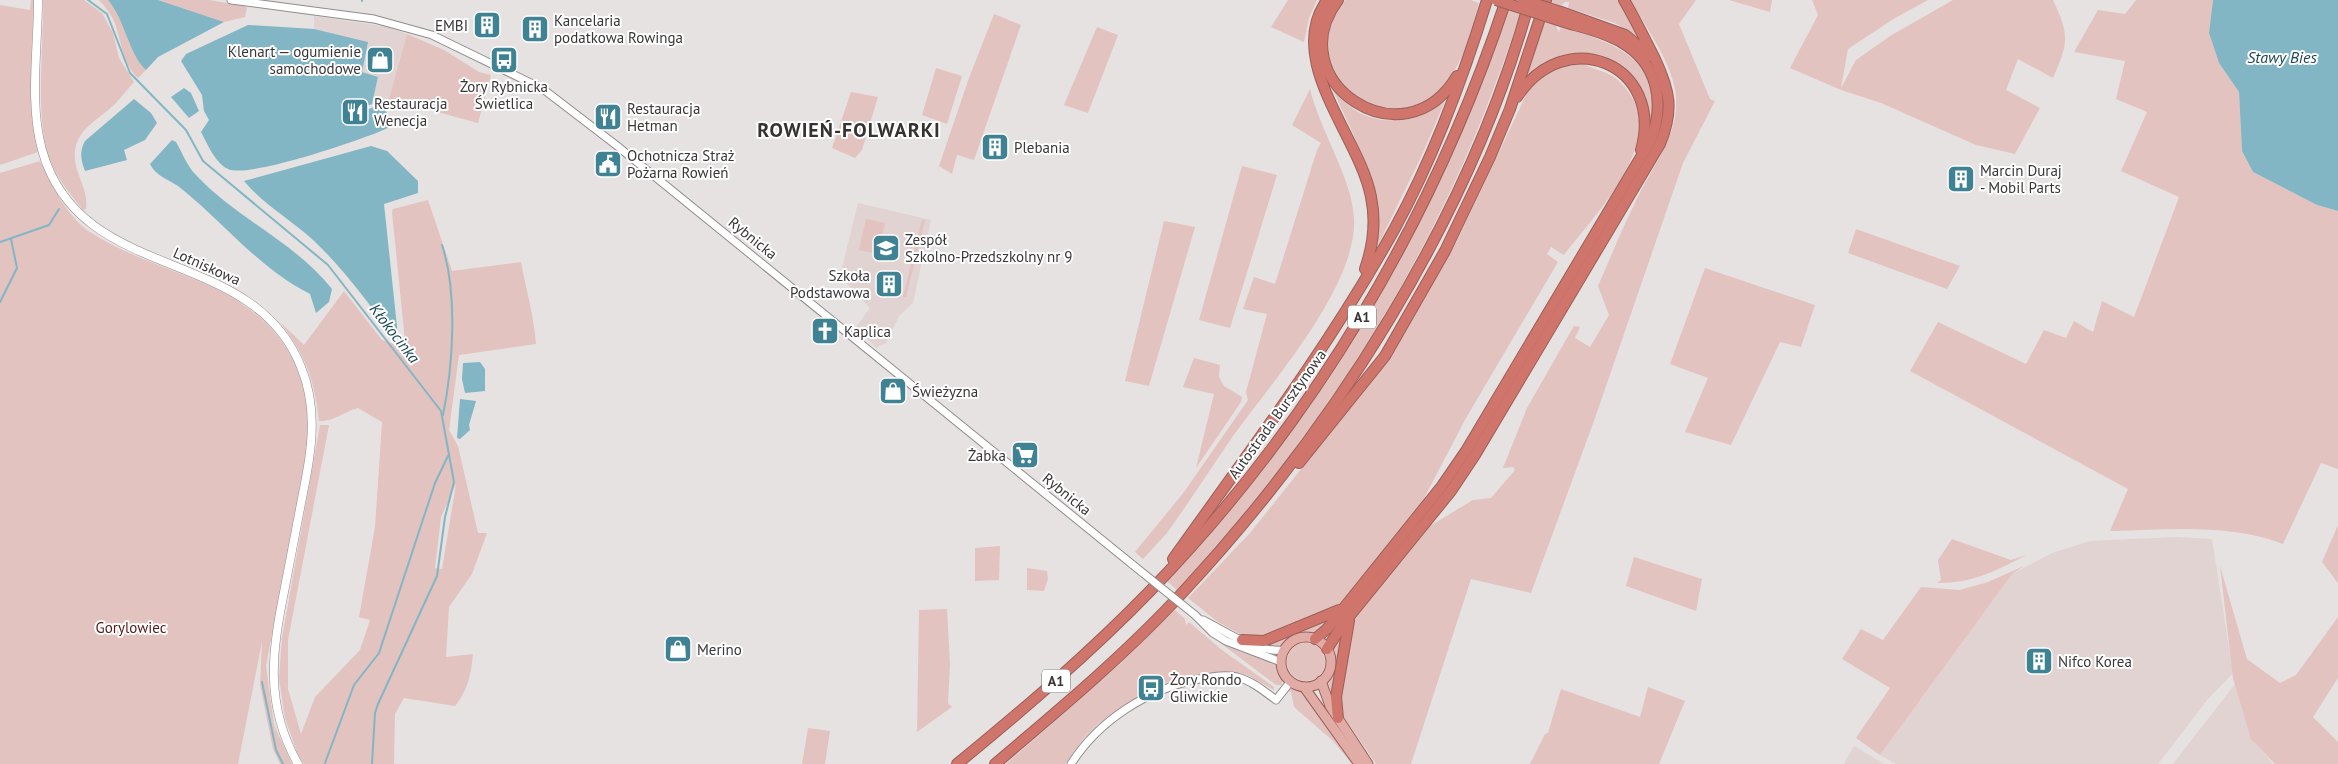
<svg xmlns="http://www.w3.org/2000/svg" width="2338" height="764" font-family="'PT Sans',sans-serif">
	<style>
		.built { fill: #e0d3d1 }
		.green { fill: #e2c3bf; fill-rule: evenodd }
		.water { fill: #82b6c4 }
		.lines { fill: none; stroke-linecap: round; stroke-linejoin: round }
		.stream { stroke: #82b6c4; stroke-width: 2 }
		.tertiary-casing { stroke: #908c8b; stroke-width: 9 }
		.secondary-casing { stroke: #908c8b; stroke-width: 9 }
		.primary-casing { stroke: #9a5f58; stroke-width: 11 }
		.motorway-casing { stroke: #9a5f58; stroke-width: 12 }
		.tertiary { stroke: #fff; stroke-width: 7 }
		.secondary { stroke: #fff; stroke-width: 8 }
		.primary { stroke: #e2aca6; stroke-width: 9 }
		.motorway { stroke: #cf756b; stroke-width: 10 }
		.tertiary-bridge-casing { stroke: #908c8b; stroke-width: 9; stroke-linecap: butt }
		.motorway-bridge-casing { stroke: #9a5f58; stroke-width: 12; stroke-linecap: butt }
		.tertiary-bridge { stroke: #fff; stroke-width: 7 }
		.motorway-bridge { stroke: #cf756b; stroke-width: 10 }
		.labels { text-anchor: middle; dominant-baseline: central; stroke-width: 4; stroke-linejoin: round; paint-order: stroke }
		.shield { fill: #fff; stroke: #747272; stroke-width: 1 }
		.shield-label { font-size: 14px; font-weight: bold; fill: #383636 }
		.poi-label { font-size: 15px; fill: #383636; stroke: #fff; text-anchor: start }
		.street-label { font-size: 15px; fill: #383636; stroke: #fff }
		.park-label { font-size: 15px; fill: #551a16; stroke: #fff }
		.water-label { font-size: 16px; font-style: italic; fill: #1b4854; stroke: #fff }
		.district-label { font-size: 20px; font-weight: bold; letter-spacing: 1px; fill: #363232; stroke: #fff }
	</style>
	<rect width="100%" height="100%" fill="#e6e2e1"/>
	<g class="built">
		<polygon points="314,16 388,27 407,34 389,99 384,108 372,104 378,77 361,72 314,29"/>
		<polygon points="858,203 931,220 913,303 899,316 886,343 876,348 856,327 870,308 840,276"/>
		<polygon points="2175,537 2212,539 2233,673 2208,699 2158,764 1896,764 1880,755 2012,574 2052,553 2090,541"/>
		<polygon points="2235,684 2255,743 2273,764 2173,764"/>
		<polygon points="1854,746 1884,764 1844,764"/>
	</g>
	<g class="green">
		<path d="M31 0H34C32 51 27 102 38 152L0 165V5L30 10Z"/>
		<path d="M43 0H84L102 13 113 33 119 58 134 82C128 89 122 96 116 103 98 121 72 130 75 160 77 177 89 192 86 209L83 210C72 196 60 182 52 165 34 128 44 44 43 0Z"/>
		<path d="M99 0H108C125 20 129 55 146 70L138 78C121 62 122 39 113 19 110 13 104 5 99 0Z"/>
		<polygon points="158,0 209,0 244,6 247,8 245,17 224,22"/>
		<polygon points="1288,0 1317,0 1309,18 1304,42 1271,27"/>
		<path d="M1345 0H1471L1479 3C1472 26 1466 55 1452 74 1446 82 1439 91 1432 97 1384 138 1305 76 1335 16 1338 11 1340 4 1345 0Z"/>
		<path d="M1512 0H1524C1453 231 1338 412 1178 591L1167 581C1267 470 1349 356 1419 223 1456 152 1485 75 1512 0Z"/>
		<polygon points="1551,0 1618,0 1639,38 1615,23 1571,9 1568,8 1569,2 1565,2 1561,6 1551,2"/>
		<path d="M1630 0H1696L1679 24 1710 99 1715 101 1683 163 1595 418 1531 593 1471 579 1411 764H1376L1342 714 1339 700 1352 620 1430 526 1473 500 1491 498 1515 470 1513 467 1503 468 1527 408 1571 331 1574 326 1580 327 1575 338 1590 347 1609 315 1598 286C1610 259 1621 231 1634 205 1652 164 1687 129 1673 81 1665 53 1645 25 1630 0Z"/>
		<polygon points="1729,0 1772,0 1770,12"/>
		<path d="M1812 0H1928L1895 18 1848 49 1841 88 1856 60 1890 36 1953 0H2053C2070 36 2068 43 2053 78L2018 59 2006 90 2040 108 2015 154 1976 145 1881 103 1841 90 1790 68 1818 15Z"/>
		<path d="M2136 0H2213L2209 33 2219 63 2239 92 2242 151 2253 172 2317 205 2338 211V469L2321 463 2283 544C2228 523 2168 530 2110 531L2128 489 1910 371 1938 322 2026 364 2044 330 2066 338 2074 321 2093 332 2102 301 2134 317 2179 197 2121 171 2147 112 2116 99 2125 61 2074 52 2098 10 2125 14Z"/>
		<polygon points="994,14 1021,25 974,160 957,155 952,174 939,166 969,78"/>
		<path d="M1545 22 1555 25 1559 32 1561 27C1614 43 1666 59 1650 127 1652 73 1600 38 1551 59 1541 63 1533 70 1526 76Z"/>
		<polygon points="1097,27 1118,35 1088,113 1064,105"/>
		<polygon points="407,34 444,50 479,72 491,75 478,123 389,99"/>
		<path d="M1585 64C1594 71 1609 70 1621 83 1674 136 1597 212 1564 255L1551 247 1547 254 1558 262 1466 418 1420 506 1339 606 1264 636H1244L1218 622 1188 598 1250 533 1393 354 1457 241 1527 93C1543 74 1559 64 1585 64Z"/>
		<polygon points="936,68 962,76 947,124 922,115"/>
		<path d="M1310 89C1320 131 1352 178 1354 218 1358 285 1272 382 1233 436 1211 468 1190 501 1167 533L1143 559 1135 552 1184 492 1248 400 1246 392 1267 314 1243 309 1254 277 1275 284 1317 150 1321 143 1292 125Z"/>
		<path d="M1333 90C1368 131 1404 126 1445 101L1421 157 1376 249C1385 192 1356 141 1333 90Z"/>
		<polygon points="851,92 878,97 862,150 855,158 832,148"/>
		<path d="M40 161C51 184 68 218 90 232 155 275 242 278 286 348 304 377 309 406 309 439L266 666 274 725 292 764H280L273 749 260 685 262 642 238 764H0V173Z"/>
		<polygon points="1242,166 1277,175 1230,328 1199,320"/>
		<path d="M428 200 452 271 521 262C526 289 534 316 536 344L459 355 449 430 458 446 478 533H487L472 574 449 607 446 657 473 654C471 675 468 690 455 706L404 698 395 714 394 764H304L298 755 285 718 279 678 282 638 320 425H329L288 640V689L301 734 315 697 360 650 370 620 359 617 375 527 382 422 358 408C341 413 336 421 319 421 314 377 306 357 280 322L304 345 344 291 382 340 400 346 405 341 392 212 393 209ZM456 484 442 569 435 568 441 517Z"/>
		<polygon points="866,219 885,223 878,254 859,250"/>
		<polygon points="922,220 925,220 906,297 903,297"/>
		<polygon points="1164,221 1195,227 1149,386 1125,381"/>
		<polygon points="1856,229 1960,266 1947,289 1848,253"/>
		<polygon points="1705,268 1815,305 1801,347 1780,342 1731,445 1685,432 1708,378 1670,364"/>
		<polygon points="1194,358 1220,365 1219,377 1224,386 1242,397 1241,402 1196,468 1214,394 1183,387"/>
		<polygon points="2338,525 2338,583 2322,562"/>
		<path d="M1952 539 2011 560 2027 555C1994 571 1975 583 1937 583L1941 580 1938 560Z"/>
		<polygon points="1000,546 999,580 975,581 975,548"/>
		<polygon points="1634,557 1702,579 1696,611 1626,586"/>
		<polygon points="2024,566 2012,574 1880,755 1856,738 1890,688 1842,659 1861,629 1883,640 1921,587 1960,590 1988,582"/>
		<polygon points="2220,566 2247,659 2280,683 2296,675 2338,617 2338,678 2313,717 2338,742 2338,764 2275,764 2251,739 2233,678"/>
		<polygon points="1027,568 1047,571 1048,579 1044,591 1027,590"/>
		<polygon points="947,609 950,664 948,703 952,707 917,732 919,610"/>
		<polygon points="1175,610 1185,619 1186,625 1189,622 1222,650 1274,687 1274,690 1247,675 1229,671 1205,673 1160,684 1138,696 1098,724 1084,738 1065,764 1006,764 1121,663"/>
		<path d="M1331 619 1315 634C1308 635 1301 634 1294 637 1277 645 1282 651 1260 644Z"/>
		<polygon points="1343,629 1332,702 1325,684 1333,666 1331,650"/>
		<polygon points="1220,641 1241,652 1275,663 1282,678 1282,685 1276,685 1219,642"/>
		<circle cx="1306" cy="662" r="19"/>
		<polygon points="1648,687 1685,701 1659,764 1530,764 1545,734 1548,733 1561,689 1640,717"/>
		<polygon points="1293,688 1302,690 1355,764 1352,764 1333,741 1294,707 1291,692 1288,691"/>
		<polygon points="808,728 830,731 825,764 802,764"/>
	</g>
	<g class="water">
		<path d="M108 0H158L224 22 158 57 146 70C129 55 125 20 108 0Z"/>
		<polygon points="2213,0 2338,0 2338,211 2317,205 2253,172 2242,151 2239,92 2219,63 2209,33"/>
		<path d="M248 25 314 29 368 42 362 72 378 77 372 104 363 108 360 105H351L348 108 347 116 352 121 359 120 365 110 378 106 384 108 390 119 388 128C364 139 248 179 228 169 215 163 207 143 201 132L209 120 204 111 202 95 181 61 186 54Z"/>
		<polygon points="184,88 191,93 199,111 189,118 171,97"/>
		<path d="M134 99 151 113 157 123 145 140 124 150 127 160 85 171C81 160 79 152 85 141Z"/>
		<path d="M172 140 176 142C182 152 187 166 196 175 237 219 295 242 332 289L329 302 316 313 310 294C260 269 226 225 183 190 172 180 157 178 150 164Z"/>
		<path d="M371 146 387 151 418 181V193L384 204 398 336 394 337C368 303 345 270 313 240 289 218 266 207 244 181Z"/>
		<polygon points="480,362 485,369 485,391 465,393 462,379 463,363"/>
		<polygon points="460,399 476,401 469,425 470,430 460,439 457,438"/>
	</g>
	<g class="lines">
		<g class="stream">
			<polyline points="88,0 107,14 130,73 186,130 203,161 328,265 441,411 454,482 445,517 437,576 378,704 375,713 372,764"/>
			<polyline points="362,0 362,1"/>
			<polyline points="0,242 49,225 59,209"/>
			<path d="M442 245C458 293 453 366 443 415"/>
			<polyline points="0,302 17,268 11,239"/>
			<polyline points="262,682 276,750 283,764"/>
			<polyline points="325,763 354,685 379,653 435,483 448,456"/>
		</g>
		<g class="tertiary-casing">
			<g id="tertiary">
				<polyline points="231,0 374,19 432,35 543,89 616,145 1133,565"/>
				<polyline points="1195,615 1213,633 1226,641 1281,662"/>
				<path d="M1203 620C1229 633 1255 653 1285 650"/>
				<path d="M1071 764C1099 720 1148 689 1199 679 1211 677 1224 674 1237 677 1252 681 1264 691 1276 700L1291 681"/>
			</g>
		</g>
		<g class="secondary-casing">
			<path id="secondary" d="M38 0C38 50 29 102 42 150 80 286 252 243 301 367 318 408 312 450 303 493 297 524 291 556 285 587 272 651 264 704 298 764"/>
		</g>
		<g class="primary-casing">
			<g id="primary">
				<circle cx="1306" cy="662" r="25"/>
				<polyline points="1321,681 1330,706 1368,764"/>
				<polyline points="1304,687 1359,764"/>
			</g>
		</g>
		<g class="motorway-casing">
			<g id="motorway">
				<path d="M1327 0C1284 61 1360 137 1371 197 1376 221 1373 246 1365 269"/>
				<path d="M1338 0C1278 81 1404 165 1457 76"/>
				<polyline points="1561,12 1625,35 1651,56"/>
				<path d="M1517 97C1565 23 1665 64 1641 150"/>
				<polyline points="1299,463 1385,356 1445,251 1490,157 1510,109 1546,0"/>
				<path d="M1173 559C1250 451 1331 344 1395 228 1432 160 1464 75 1487 0"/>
				<path d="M1315 639 1327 629 1442 486 1466 451 1651 140C1665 102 1658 63 1621 42 1602 31 1579 27 1558 20"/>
				<polyline points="1242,640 1264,641 1339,610"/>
				<path d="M1327 649 1343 624 1451 491 1475 455 1660 144C1674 110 1670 91 1655 59 1645 39 1635 19 1624 0"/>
				<polyline points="1338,718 1336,697 1349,621"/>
				<path d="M957 764C1024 709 1090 653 1150 591 1312 424 1433 221 1506 0"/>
				<path d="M995 764C1060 709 1126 654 1184 591 1335 428 1469 219 1529 3"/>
			</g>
		</g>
		<use href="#tertiary" class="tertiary"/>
		<use href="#secondary" class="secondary"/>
		<use href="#primary" class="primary"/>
		<use href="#motorway" class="motorway"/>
		<g class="tertiary-bridge-casing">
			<polyline id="tertiary-bridge" points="1133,565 1195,615"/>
		</g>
		<g class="motorway-bridge-casing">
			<g id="motorway-bridge">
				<polyline points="1496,0 1558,20"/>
				<polyline points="1523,0 1561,12"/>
			</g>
		</g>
		<use href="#tertiary-bridge" class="tertiary-bridge"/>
		<use href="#motorway-bridge" class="motorway-bridge"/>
	</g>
	<defs>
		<g id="building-square" transform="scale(1.4375)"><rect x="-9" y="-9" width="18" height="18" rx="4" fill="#3f8293" stroke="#fff"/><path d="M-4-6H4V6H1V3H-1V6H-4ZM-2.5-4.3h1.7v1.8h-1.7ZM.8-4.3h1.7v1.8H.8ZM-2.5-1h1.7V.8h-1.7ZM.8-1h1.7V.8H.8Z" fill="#fff"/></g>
		<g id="shop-square" transform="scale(1.4375)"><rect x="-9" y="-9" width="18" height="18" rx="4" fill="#3f8293" stroke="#fff"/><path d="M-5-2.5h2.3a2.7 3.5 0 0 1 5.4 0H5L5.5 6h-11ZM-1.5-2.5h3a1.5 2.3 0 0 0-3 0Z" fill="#fff"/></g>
		<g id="bus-square" transform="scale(1.4375)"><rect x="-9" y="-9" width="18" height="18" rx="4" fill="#3f8293" stroke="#fff"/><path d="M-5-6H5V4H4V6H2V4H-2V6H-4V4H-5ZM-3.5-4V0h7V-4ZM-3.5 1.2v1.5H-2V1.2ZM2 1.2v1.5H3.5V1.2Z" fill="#fff"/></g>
		<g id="restaurant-square" transform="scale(1.4375)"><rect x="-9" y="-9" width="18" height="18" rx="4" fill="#3f8293" stroke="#fff"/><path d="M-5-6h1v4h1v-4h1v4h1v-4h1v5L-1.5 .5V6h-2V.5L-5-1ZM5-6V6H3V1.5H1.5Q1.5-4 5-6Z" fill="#fff"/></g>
		<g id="civic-square" transform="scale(1.4375)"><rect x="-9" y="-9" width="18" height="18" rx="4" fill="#3f8293" stroke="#fff"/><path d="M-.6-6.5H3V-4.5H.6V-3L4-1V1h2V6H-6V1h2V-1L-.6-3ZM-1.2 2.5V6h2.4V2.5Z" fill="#fff"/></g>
		<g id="school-square" transform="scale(1.4375)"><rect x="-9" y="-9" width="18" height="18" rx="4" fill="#3f8293" stroke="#fff"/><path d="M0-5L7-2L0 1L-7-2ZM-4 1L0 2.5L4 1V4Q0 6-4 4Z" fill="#fff"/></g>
		<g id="church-square" transform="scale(1.4375)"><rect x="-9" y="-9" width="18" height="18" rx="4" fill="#3f8293" stroke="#fff"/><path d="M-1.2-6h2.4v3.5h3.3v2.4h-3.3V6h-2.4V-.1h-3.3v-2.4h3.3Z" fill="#fff"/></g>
		<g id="supermarket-square" transform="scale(1.4375)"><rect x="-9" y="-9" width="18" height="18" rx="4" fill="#3f8293" stroke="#fff"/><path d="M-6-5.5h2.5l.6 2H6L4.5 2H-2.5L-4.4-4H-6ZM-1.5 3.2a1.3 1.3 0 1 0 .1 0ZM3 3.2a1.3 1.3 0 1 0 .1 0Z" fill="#fff"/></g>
	</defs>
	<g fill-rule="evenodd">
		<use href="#building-square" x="487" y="25"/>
		<use href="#building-square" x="535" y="29"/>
		<use href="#shop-square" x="380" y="60"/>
		<use href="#bus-square" x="504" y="60"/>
		<use href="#restaurant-square" x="355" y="112"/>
		<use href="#restaurant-square" x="608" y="117"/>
		<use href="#building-square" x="995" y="147"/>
		<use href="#civic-square" x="608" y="164"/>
		<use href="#building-square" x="1961" y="179"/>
		<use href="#school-square" x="886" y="248"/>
		<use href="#building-square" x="889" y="284"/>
		<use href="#church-square" x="825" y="331"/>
		<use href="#shop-square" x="893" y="391"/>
		<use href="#supermarket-square" x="1025" y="455"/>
		<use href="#shop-square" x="678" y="649"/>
		<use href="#building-square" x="2039" y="661"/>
		<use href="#bus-square" x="1151" y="688"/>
	</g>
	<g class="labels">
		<g class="shield">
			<rect x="1348" y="305.5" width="28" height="23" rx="4"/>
			<rect x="1042" y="669.5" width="28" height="23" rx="4"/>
		</g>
		<g class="shield-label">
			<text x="1362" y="317">A1</text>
			<text x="1056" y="681">A1</text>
		</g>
		<g class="poi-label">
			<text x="554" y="20">Kancelaria<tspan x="554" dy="17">podatkowa Rowinga</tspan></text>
			<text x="468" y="25" text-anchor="end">EMBI</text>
			<text x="361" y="51" text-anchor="end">Klenart — ogumienie<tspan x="361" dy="17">samochodowe</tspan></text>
			<text x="504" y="86" text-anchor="middle">Żory Rybnicka<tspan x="504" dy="17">Świetlica</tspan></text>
			<text x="374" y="103">Restauracja<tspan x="374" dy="17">Wenecja</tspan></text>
			<text x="627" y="108">Restauracja<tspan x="627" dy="17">Hetman</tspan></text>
			<text x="1014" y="147">Plebania</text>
			<text x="627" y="155">Ochotnicza Straż<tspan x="627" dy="17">Pożarna Rowień</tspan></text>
			<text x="1980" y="170">Marcin Duraj<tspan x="1980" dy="17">- Mobil Parts</tspan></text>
			<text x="905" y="239">Zespół<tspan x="905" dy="17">Szkolno-Przedszkolny nr 9</tspan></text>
			<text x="870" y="275" text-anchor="end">Szkoła<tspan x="870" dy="17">Podstawowa</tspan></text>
			<text x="844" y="331">Kaplica</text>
			<text x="912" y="391">Świeżyzna</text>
			<text x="1006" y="455" text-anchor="end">Żabka</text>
			<text x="697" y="649">Merino</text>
			<text x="2058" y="661">Nifco Korea</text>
			<text x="1170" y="679">Żory Rondo<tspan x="1170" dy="17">Gliwickie</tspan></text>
		</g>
		<g class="street-label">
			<text transform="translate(753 238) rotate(39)">Rybnicka</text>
			<text transform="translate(207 266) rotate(24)">Lotniskowa</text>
			<text transform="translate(1277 414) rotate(-54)">Autostrada Bursztynowa</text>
			<text transform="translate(1067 494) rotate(39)">Rybnicka</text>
		</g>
		<g class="park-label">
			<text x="131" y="627">Gorylowiec</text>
		</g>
		<g class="water-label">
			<text x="2282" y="57">Stawy Bies</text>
			<text transform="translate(395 333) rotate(52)">Kłokocinka</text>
		</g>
		<g class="district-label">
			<text x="849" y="130">ROWIEŃ-FOLWARKI</text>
		</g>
	</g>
</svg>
